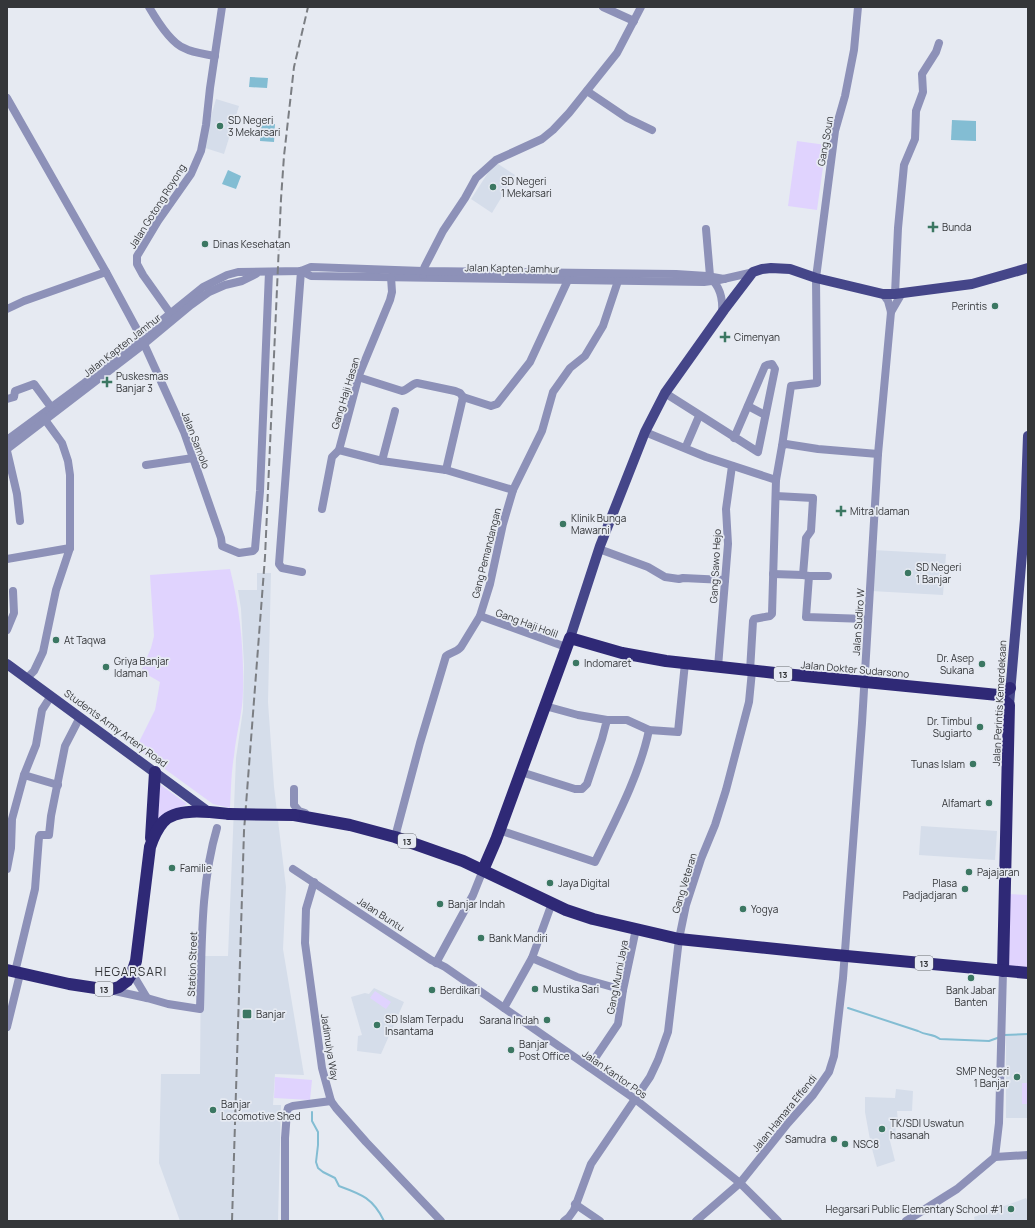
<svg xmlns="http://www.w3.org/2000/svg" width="1035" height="1228" font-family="Manrope,sans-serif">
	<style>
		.built { fill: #d5ddea }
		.green { fill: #e0d3fe }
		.water { fill: #83bdd3 }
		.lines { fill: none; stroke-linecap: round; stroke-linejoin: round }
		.stream { stroke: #83bdd3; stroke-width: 2 }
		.minor { stroke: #8d91b8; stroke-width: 8 }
		.major { stroke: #454689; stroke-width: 10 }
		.highway { stroke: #2f2976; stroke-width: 12 }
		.rail { stroke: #7b7e83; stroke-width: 2; stroke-dasharray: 8 4; stroke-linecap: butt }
		.highway-bridge { stroke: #2f2976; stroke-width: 12 }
		.poi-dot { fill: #3b7762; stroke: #e6eaf2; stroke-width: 1.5 }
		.labels { text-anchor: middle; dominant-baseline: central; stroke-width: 3.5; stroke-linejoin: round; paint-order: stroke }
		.shield { fill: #e6eaf2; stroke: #696c70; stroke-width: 1 }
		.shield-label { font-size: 9px; font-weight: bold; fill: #343639 }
		.poi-label { font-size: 10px; fill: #343639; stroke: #e6eaf2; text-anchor: start }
		.street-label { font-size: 10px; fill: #343639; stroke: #e6eaf2 }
		.quarter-label { font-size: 12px; letter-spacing: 1px; fill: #343639; stroke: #e6eaf2 }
	</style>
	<rect width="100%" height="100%" fill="#e6eaf2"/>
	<g class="built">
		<polygon points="216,99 239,106 224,154 202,147"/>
		<polygon points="495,162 515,175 492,213 471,199"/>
		<polygon points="873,550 946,554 943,595 871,591"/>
		<polygon points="257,573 271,573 268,702 274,787 286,887 283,949 304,1075 275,1074 273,1105 281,1105 278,1221 180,1221 159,1163 161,1074 200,1074 201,956 228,956 236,758 243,710 244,665 241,609 238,590 257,590"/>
		<polygon points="921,826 997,831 995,860 919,855"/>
		<polygon points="374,988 404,1002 381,1054 357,1051 358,1036 362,1035 351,997 365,993 369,994"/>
		<rect x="1006" y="1035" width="22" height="83"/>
		<polygon points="896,1089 913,1091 912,1111 897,1111 898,1122 895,1123 896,1136 889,1137 895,1161 877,1167 871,1145 865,1112 865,1097 895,1098"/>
		<polygon points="1026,1198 1028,1202 1028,1221 975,1221 974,1217"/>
	</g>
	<g class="green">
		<polygon points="797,141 826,145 817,210 788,206"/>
		<path d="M230 569C240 609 244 649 243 690 243 712 236 734 234 756 231 773 231 791 230 808L213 804 136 748 155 710 160 682 141 671 151 648 154 636 150 575Z"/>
		<polygon points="158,783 187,804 156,820"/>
		<polygon points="1008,894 1028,895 1028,969 1007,969"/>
		<polygon points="375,991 391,1002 386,1009 370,998"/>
		<polygon points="275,1077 312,1080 310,1100 274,1098"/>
		<rect x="1022" y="1083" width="6" height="21"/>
	</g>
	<g class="water">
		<polygon points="250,77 268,78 267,88 249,87"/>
		<polygon points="952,120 976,121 976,141 951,140"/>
		<polygon points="261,124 275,124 274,142 260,141"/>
		<polygon points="228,170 241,176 236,189 222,184"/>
	</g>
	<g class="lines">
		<g class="stream">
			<path d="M848 1008 918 1031C927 1036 932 1033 940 1039L989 1041 1000 1037"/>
			<polyline points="1004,1035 1028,1034"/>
			<path d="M312 1112V1121L318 1132V1145L316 1162 318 1168 323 1172 335 1178 339 1186C361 1194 373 1198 384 1221"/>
		</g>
		<g class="minor">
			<path d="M149 7C156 19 171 43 184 48 193 53 205 54 215 56"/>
			<polyline points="603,7 634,21"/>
			<polyline points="587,91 627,118 652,130"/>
			<polyline points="7,98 106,272 141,337"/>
			<polyline points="706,229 710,276"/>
			<polyline points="301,271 311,276 704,282 719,280 754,272"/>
			<polyline points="301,271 279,564 282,568 302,572"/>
			<polyline points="423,275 423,271 425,266 443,231 465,198 476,178 496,160 542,139 553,130 569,113 617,53 641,7"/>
			<polyline points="391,277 392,292 390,300 359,375 339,450 382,461 446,470 513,490"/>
			<path d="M710 278C721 287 723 300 722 313"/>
			<polyline points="895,294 898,228 904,165 915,139 916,111 923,92 922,74 936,52 939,43"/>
			<polyline points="7,309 24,301 106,272"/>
			<polyline points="891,312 902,293"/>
			<polyline points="170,313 143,275 137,264 137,256 158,221 191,174 201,151 206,125 210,88 222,7"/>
			<polyline points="144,344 184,432 221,538 222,546 239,553 253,551 255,549 260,491 269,272"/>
			<path d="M358 377 402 391C408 390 411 384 417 383L455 391 460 393 463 397"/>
			<polyline points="665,393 758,452 775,369 772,364 767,365 765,366 734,438"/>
			<polyline points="7,399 14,397 15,391 34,384 51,407"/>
			<polyline points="748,406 765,415"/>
			<polyline points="645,432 706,457 776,480"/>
			<polyline points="7,440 83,384 203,287 227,275 238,272 301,271 311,267 423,271 676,274 707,276 724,279"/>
			<polyline points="687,444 699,416"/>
			<polyline points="782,446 791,386 817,383 816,278 835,131 845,96 854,50 858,7"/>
			<polyline points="7,449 144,344 191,305 209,292 225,285 242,281 256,274"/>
			<polyline points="7,451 17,494 20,521"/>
			<polyline points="382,461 395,411"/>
			<polyline points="146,465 193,458"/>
			<polyline points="446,470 463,397 491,406 497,404 530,362 568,280"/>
			<polyline points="776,496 813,498"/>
			<polyline points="813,499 811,531 806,538 803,575 809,576 806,617 867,619"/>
			<polyline points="322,509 332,457 339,450"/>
			<polyline points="599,549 648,567 665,577 679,579 683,578 725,580"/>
			<polyline points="7,559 70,548"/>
			<polyline points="773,574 803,575"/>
			<polyline points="809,576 828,576"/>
			<polyline points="480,616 566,647"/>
			<polyline points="7,630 14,613 13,591"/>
			<polyline points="718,667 728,544 726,509 732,466"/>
			<polyline points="750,671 753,621 754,619 770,616 772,614 776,480 782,446 786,444 818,449 878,454"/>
			<polyline points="27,678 34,671 43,652 56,590 70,548 70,475 68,461 62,443 43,417"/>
			<polyline points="607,720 627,720 649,730 678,732 685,663"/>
			<polyline points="521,772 575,789 582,789 587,784 602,739 607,720 578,715 545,706"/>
			<polyline points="24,775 36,745 42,710 51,696"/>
			<polyline points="294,789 294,805 299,811 305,813"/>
			<path d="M499 830 595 862C615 821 640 774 649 730"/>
			<path d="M395 837 420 743 446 656C451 652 457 652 461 647L480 616 490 584 503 524 513 490 542 431 553 392 570 368 585 356 603 326 618 281"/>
			<polyline points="7,869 11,848 12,819 24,775 58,785"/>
			<polyline points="293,869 431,960 445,967 635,1099 740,1183 778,1221"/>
			<polyline points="314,882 306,909 305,943 322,1068 331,1101 336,1108 366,1142 441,1221"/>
			<polyline points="532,958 577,977 623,990"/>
			<polyline points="436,963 473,895 483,870"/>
			<polyline points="15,972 35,889 39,837 40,835 49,835 51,816 65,746 80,717"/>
			<polyline points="132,973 147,998"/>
			<path d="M110 990 147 998 168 1004 200 1009C202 950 200 885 217 828"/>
			<polyline points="504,1008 532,958 552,903"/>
			<polyline points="7,1027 20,974"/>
			<polyline points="589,1067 618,1024 623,990 636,929"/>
			<polyline points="995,1157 1028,1155"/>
			<polyline points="575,1204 600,1221"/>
			<polyline points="285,1221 285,1138 287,1112 288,1108 293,1106 331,1101"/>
			<polyline points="564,1221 569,1217 574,1210 591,1164 650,1077 658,1060 668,1032 679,939 686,905 701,859 715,825 726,790 749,702 752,671"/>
			<polyline points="696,1221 740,1183 788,1123 813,1095 829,1072 834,1056 843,978 862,723 878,454 891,312 888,301 883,294"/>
			<polyline points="906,1221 957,1189 995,1157 999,1123 1003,971"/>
		</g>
		<g class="major">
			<polyline points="570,638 600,546 645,432 665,393 724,310 753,272 762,269 771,268 790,269 816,278 883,294 895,294 972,284 1028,268"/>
			<polyline points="7,664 210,813"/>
			<polyline points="1009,705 1025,519 1028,436"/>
		</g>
		<g class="highway">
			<polyline points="998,695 1009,705 1003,971"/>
			<polyline points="998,695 1010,688"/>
			<polyline points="294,815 350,825 395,837 463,861 566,910 593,919 679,939 825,954 1028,973"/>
			<polyline points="151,838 155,772"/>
			<polyline points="483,870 496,840 570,638 622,653 666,661 784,674 998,695"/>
			<path d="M7 970 69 984 109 990 119 987 127 981 132 973 136 961 150 847C153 838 157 829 163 822 176 807 211 812 229 814"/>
		</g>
		<polyline class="rail" points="232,1221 244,831 265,557 281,199 284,156 294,67 308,7"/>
		<polyline class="highway-bridge" points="229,814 294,815"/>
	</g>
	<g class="poi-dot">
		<circle cx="220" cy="126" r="4"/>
		<circle cx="493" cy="187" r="4"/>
		<path d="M931 221h4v4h4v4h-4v4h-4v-4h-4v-4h4z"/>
		<circle cx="205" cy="244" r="4"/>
		<circle cx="995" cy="306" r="4"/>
		<path d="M723 331h4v4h4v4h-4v4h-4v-4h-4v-4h4z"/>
		<path d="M105 376h4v4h4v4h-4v4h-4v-4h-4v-4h4z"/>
		<path d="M839 505h4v4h4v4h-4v4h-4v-4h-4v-4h4z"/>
		<circle cx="563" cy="524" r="4"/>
		<circle cx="908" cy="573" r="4"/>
		<circle cx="56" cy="640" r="4"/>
		<circle cx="576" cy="663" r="4"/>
		<circle cx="982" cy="664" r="4"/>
		<circle cx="106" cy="667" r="4"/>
		<circle cx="980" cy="727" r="4"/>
		<circle cx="973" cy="764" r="4"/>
		<circle cx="989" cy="803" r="4"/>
		<circle cx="172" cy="868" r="4"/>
		<circle cx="969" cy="872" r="4"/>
		<circle cx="550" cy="883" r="4"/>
		<circle cx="965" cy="889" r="4"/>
		<circle cx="440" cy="904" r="4"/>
		<circle cx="743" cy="909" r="4"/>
		<circle cx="481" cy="938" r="4"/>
		<circle cx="971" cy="978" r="4"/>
		<circle cx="535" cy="989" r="4"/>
		<circle cx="432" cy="990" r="4"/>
		<rect x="242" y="1009" width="10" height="10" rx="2"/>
		<circle cx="547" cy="1020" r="4"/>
		<circle cx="377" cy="1025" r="4"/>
		<circle cx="511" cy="1050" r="4"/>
		<circle cx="1017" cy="1077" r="4"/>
		<circle cx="213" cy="1110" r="4"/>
		<circle cx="882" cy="1129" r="4"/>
		<circle cx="834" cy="1139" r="4"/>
		<circle cx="845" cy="1144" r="4"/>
		<circle cx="1011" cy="1209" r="4"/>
	</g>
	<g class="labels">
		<g class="shield">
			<rect x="774" y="667" width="18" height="14" rx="3"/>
			<rect x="398" y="834" width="18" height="14" rx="3"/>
			<rect x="915" y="956" width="18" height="14" rx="3"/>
			<rect x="95" y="982" width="18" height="14" rx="3"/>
		</g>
		<g class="shield-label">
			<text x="783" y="674">13</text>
			<text x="407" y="841">13</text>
			<text x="924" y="963">13</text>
			<text x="104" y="989">13</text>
		</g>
		<g class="poi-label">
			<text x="228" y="120">SD Negeri<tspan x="228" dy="12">3 Mekarsari</tspan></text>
			<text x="501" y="181">SD Negeri<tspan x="501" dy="12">1 Mekarsari</tspan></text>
			<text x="942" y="227">Bunda</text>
			<text x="213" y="244">Dinas Kesehatan</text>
			<text x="987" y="306" text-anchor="end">Perintis</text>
			<text x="734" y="337">Cimenyan</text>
			<text x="116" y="376">Puskesmas<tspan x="116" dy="12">Banjar 3</tspan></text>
			<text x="850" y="511">Mitra Idaman</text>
			<text x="571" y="518">Klinik Bunga<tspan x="571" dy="12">Mawarni</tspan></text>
			<text x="916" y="567">SD Negeri<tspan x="916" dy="12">1 Banjar</tspan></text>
			<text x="64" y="640">At Taqwa</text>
			<text x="974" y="658" text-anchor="end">Dr. Asep<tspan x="974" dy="12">Sukana</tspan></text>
			<text x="114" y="661">Griya Banjar<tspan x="114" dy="12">Idaman</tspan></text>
			<text x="584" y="663">Indomaret</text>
			<text x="972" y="721" text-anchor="end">Dr. Timbul<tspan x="972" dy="12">Sugiarto</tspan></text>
			<text x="965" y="764" text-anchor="end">Tunas Islam</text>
			<text x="981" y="803" text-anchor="end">Alfamart</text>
			<text x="180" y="868">Familie</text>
			<text x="977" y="872">Pajajaran</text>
			<text x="558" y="883">Jaya Digital</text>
			<text x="957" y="883" text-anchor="end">Plasa<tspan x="957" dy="12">Padjadjaran</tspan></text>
			<text x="448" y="904">Banjar Indah</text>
			<text x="751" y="909">Yogya</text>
			<text x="489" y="938">Bank Mandiri</text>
			<text x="543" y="989">Mustika Sari</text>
			<text x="440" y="990">Berdikari</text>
			<text x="971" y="990" text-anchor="middle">Bank Jabar<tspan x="971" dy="12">Banten</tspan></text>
			<text x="256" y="1014">Banjar</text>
			<text x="385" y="1019">SD Islam Terpadu<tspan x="385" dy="12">Insantama</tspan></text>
			<text x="539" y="1020" text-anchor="end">Sarana Indah</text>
			<text x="519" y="1044">Banjar<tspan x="519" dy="12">Post Office</tspan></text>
			<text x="1009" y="1071" text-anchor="end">SMP Negeri<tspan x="1009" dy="12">1 Banjar</tspan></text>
			<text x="221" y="1104">Banjar<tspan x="221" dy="12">Locomotive Shed</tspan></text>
			<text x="890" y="1123">TK/SDI Uswatun<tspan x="890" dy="12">hasanah</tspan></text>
			<text x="826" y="1139" text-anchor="end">Samudra</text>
			<text x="853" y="1144">NSC8</text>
			<text x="1003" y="1209" text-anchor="end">Hegarsari Public Elementary School #1</text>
		</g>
		<g class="street-label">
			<text transform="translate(825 141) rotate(-80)">Gang Soun</text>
			<text transform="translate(157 206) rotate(-58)">Jalan Gotong Royong</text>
			<text transform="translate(512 268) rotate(1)">Jalan Kapten Jamhur</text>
			<text transform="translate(122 345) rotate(-38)">Jalan Kapten Jamhur</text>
			<text transform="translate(345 393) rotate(-73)">Gang Haji Hasan</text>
			<text transform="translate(196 440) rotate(69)">Jalan Samolo</text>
			<text transform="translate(486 553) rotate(-76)">Gang Pemandangan</text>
			<text transform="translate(715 566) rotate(-87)">Gang Sawo Hejo</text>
			<text transform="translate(858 622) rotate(-86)">Jalan Sudiro W</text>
			<text transform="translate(527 623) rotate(20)">Gang Haji Holil</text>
			<text transform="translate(855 669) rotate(5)">Jalan Dokter Sudarsono</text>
			<text transform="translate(999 703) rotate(-87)">Jalan Perintis Kemerdekaan</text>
			<text transform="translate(116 728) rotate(36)">Students Army Artery Road</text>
			<text transform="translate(684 883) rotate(-73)">Gang Veteran</text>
			<text transform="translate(381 914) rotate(33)">Jalan Buntu</text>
			<text transform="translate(192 964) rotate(-88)">Station Street</text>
			<text transform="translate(617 977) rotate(-79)">Gang Murni Jaya</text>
			<text transform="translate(330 1047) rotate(81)">Jadimulya Way</text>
			<text transform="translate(615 1074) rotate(35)">Jalan Kantor Pos</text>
			<text transform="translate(784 1113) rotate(-51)">Jalan Hamara Effendi</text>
		</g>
		<g class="quarter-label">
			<text x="131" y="971">HEGARSARI</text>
		</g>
	</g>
	<rect width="1035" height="1228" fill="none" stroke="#343639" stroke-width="16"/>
</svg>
